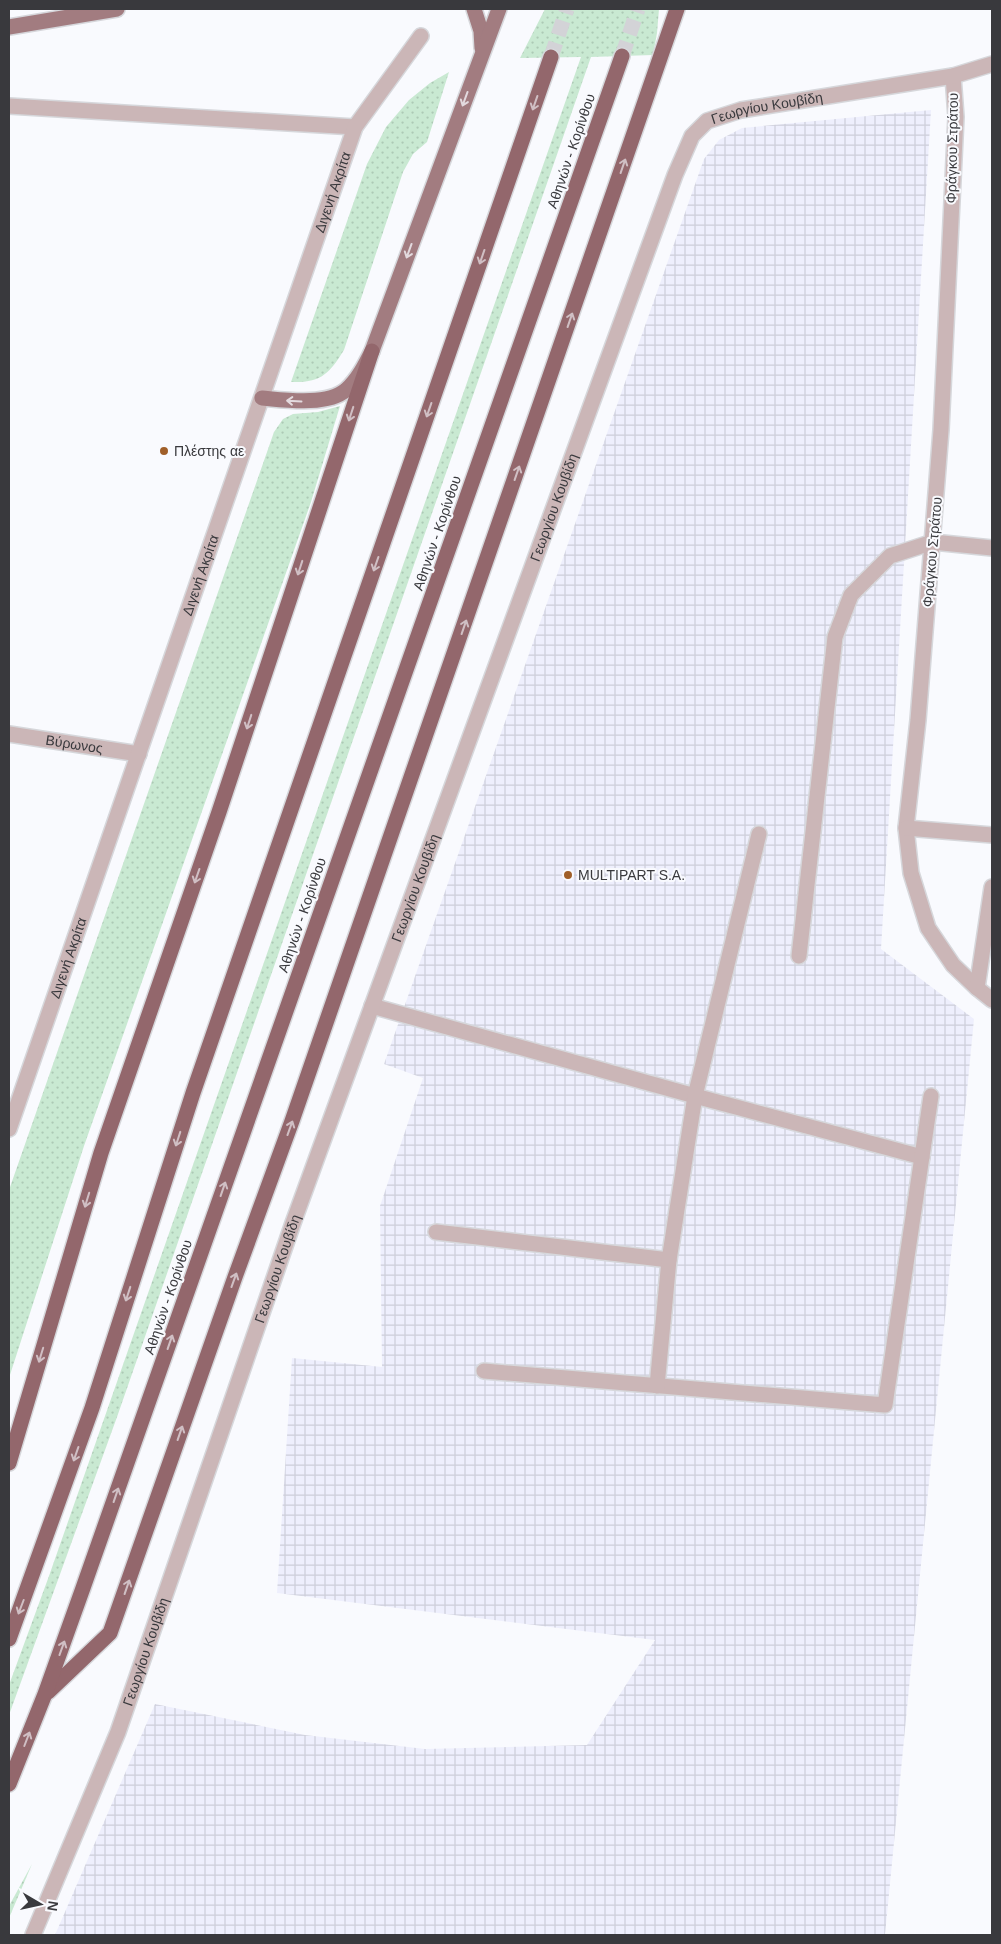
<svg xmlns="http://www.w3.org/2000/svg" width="1001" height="1944" font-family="Arial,sans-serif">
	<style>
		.industrial { fill: url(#industrial-grid) }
		.grass { fill: url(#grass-dots) }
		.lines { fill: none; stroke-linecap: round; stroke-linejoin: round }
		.highway-tunnel { stroke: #d3d3d7; stroke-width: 15; stroke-dasharray: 15 8; stroke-linecap: butt }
		.minor-casing { stroke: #d6d7db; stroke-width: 18 }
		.major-casing { stroke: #d6d7db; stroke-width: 18 }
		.highway-casing { stroke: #d6d7db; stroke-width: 18 }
		.minor { stroke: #cbb6b7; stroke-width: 15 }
		.major { stroke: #a27c80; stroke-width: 15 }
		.highway { stroke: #93676c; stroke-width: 15 }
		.oneway { stroke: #e3dade }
		.oneway2 { stroke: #d0bfc4 }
		.poi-dot { fill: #a05f29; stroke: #f9fafe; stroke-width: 2 }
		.labels { text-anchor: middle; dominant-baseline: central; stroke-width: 4; stroke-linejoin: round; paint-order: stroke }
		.street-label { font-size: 14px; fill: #39393d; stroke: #f9fafe }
		.poi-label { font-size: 14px; fill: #39393d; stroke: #f9fafe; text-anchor: start }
	</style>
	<defs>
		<pattern id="industrial-grid" width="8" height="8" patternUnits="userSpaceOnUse" patternTransform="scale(1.25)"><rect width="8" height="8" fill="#eeeffd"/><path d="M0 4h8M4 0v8" fill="none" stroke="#cdceda"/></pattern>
		<pattern id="grass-dots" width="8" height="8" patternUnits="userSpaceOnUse" patternTransform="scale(1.25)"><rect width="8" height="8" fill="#c9e9d2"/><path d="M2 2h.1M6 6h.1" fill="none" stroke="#adc9b5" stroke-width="1.8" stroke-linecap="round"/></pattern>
	</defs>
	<rect width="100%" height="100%" fill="#f9fafe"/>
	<polygon class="industrial" points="931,110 881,949 974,1019 885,1935 55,1935 155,1704 305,1735 425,1749 587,1745 655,1640 277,1593 292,1358 382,1367 380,1206 423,1078 384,1064 704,159 719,140 742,128"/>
	<g class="grass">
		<polygon points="545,9 659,9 657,33 653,55 591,57 117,1417 9,1715 9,1685 49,1576 581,57 520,58"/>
		<path d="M449 72 427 142 413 154 403 172 344 350C329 374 321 383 291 382L367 164 386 127 409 100 430 83Z"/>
		<polygon points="340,406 311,502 84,1146 9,1378 9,1190 274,432 283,419 293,414 318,412"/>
		<polygon points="32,1864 9,1918 9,1906"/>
	</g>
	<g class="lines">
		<g class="highway-tunnel">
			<polyline points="622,56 638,9"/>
			<polyline points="551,57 567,9"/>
		</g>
		<g class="minor-casing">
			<g id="minor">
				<polyline points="953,76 956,117 941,430 918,720 906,828 911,873 928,928 953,965 977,988 992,1000"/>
				<polyline points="9,106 355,127"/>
				<path id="s1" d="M9 734 139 754"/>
				<polyline points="906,828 992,835"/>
				<polyline points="799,956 835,637 851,595 890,556 933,542 992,548"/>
				<polyline points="977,988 992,887"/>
				<polyline points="372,1006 695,1096 922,1157"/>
				<path id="s2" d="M9 1129 355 127 421 36"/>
				<polyline points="436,1232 669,1260"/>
				<polyline points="484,1371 885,1405 931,1096"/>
				<polyline points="657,1386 669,1260 695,1096 759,834"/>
				<path id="s3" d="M33 1935 118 1732 293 1223 675 175 692 136 707 121 741 110 953 76 992 64"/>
			</g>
		</g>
		<g class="major-casing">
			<g id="major">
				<polyline points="474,9 481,31 482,48"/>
				<polyline points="9,27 117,9"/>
				<path d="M262 398C285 400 327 406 346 390 358 379 365 365 372 351L499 9"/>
			</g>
		</g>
		<g class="highway-casing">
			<g id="highway">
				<polyline points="9,1463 101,1153 219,812 372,351"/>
				<polyline points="9,1639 92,1408 193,1093 551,57"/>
				<polyline points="48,1692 110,1633 235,1277 292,1121 677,9"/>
				<polyline points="9,1784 45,1694 83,1588 622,56"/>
			</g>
		</g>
		<use href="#minor" class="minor"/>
		<use href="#major" class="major"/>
		<use href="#highway" class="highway"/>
	</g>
	<defs><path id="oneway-shaft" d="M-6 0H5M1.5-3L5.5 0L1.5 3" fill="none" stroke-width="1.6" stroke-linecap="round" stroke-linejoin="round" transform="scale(1.25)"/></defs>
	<g class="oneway">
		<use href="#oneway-shaft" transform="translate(465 99) rotate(110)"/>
		<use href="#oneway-shaft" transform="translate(409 251) rotate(110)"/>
		<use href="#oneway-shaft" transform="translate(294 401) rotate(-177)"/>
	</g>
	<g class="oneway2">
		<use href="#oneway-shaft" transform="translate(535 103) rotate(109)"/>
		<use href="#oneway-shaft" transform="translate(623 166) rotate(-71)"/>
		<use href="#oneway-shaft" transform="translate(482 257) rotate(109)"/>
		<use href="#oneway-shaft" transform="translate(570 320) rotate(-71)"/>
		<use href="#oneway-shaft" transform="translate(429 410) rotate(109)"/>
		<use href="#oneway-shaft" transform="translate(351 414) rotate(108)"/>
		<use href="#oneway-shaft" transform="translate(517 473) rotate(-71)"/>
		<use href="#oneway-shaft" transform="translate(376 564) rotate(109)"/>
		<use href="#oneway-shaft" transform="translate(300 568) rotate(108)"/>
		<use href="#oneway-shaft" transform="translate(464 627) rotate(-71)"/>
		<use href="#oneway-shaft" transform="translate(249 722) rotate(108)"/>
		<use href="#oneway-shaft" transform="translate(197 876) rotate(109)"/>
		<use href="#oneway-shaft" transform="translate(290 1128) rotate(-70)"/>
		<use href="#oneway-shaft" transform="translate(178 1139) rotate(108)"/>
		<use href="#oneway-shaft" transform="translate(223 1189) rotate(-71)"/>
		<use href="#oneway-shaft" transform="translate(87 1200) rotate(107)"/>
		<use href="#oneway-shaft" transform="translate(234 1280) rotate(-70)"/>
		<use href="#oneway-shaft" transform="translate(128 1294) rotate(108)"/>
		<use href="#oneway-shaft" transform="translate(170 1342) rotate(-71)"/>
		<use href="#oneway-shaft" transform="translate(41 1355) rotate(107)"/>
		<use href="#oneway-shaft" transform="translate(180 1433) rotate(-71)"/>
		<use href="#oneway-shaft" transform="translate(76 1454) rotate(109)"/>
		<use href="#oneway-shaft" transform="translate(116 1495) rotate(-71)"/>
		<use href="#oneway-shaft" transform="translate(127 1587) rotate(-71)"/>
		<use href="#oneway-shaft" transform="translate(21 1607) rotate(111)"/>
		<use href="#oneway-shaft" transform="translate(62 1648) rotate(-70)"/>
		<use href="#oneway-shaft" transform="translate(27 1739) rotate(-69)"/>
	</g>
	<g class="poi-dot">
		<circle cx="164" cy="451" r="5"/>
		<circle cx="568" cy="875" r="5"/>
	</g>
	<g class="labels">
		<g class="street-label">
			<text stroke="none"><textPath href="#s3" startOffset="1999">Γεωργίου Κουβίδη</textPath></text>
			<text transform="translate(952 148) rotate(-89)">Φράγκου Στράτου</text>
			<text transform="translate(571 151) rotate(-71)">Αθηνών - Κορίνθου</text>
			<text stroke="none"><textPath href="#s2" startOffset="991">Διγενή Ακρίτα</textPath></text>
			<text stroke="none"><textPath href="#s3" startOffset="1520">Γεωργίου Κουβίδη</textPath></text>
			<text transform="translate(437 533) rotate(-71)">Αθηνών - Κορίνθου</text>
			<text transform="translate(932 552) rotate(-85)">Φράγκου Στράτου</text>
			<text stroke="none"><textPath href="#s2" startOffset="586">Διγενή Ακρίτα</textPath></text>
			<text stroke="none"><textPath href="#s1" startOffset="66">Βύρωνος</textPath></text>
			<text stroke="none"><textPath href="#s3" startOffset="1115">Γεωργίου Κουβίδη</textPath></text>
			<text transform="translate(302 915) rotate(-71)">Αθηνών - Κορίνθου</text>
			<text stroke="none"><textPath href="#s2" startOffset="181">Διγενή Ακρίτα</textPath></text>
			<text stroke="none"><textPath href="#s3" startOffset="710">Γεωργίου Κουβίδη</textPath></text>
			<text transform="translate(168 1297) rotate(-71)">Αθηνών - Κορίνθου</text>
			<text stroke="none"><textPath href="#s3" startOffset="305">Γεωργίου Κουβίδη</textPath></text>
		</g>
		<g class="poi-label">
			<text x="174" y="451">Πλέστης αε</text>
			<text x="578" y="875">MULTIPART S.A.</text>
		</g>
	</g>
	<rect width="1001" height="1944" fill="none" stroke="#39393d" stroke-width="20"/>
	<g transform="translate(40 1904) rotate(99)" stroke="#f9fafe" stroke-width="4" paint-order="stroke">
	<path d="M0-4L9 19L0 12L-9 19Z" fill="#39393d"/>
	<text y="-8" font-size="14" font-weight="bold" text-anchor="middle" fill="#39393d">N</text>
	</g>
</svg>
